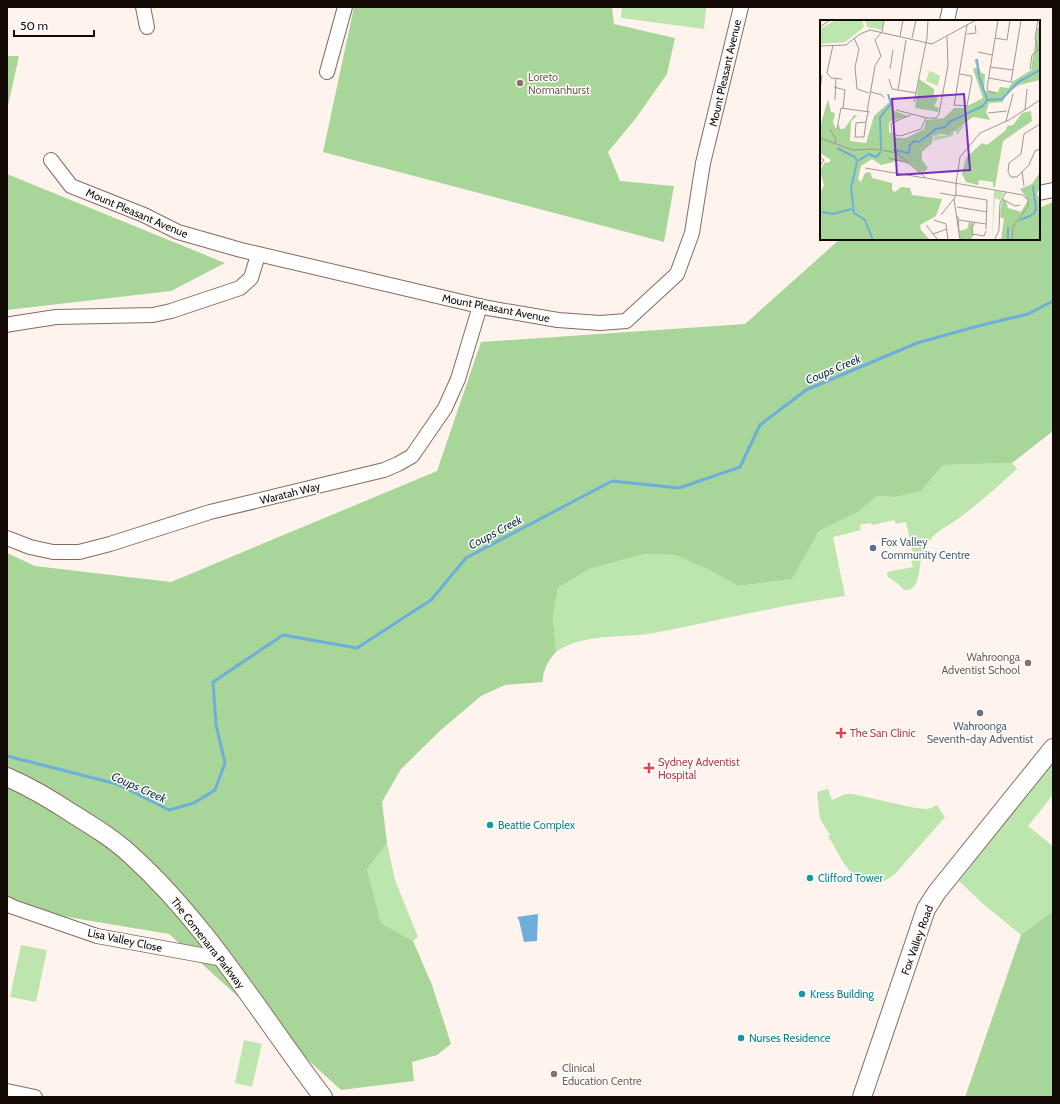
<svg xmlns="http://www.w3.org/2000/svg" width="1060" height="1104" font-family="Cabin,sans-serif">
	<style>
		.green { fill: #bde5ae }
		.forest { fill: #a8d598 }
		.water { fill: #6eaedd }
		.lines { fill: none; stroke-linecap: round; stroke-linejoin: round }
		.stream { stroke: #6eaedd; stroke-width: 3 }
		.minor-casing { stroke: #846b60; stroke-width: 16 }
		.major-casing { stroke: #846b60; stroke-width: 20 }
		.minor { stroke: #fff; stroke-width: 14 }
		.major { stroke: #fff; stroke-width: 18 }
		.education-dot { fill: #8d6e63; stroke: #fff; stroke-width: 1.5 }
		.service-dot { fill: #5c6f8a; stroke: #fff; stroke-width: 1.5 }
		.worship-dot { fill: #6b7280; stroke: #fff; stroke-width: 1.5 }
		.health-dot { fill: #e0444e; stroke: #fff; stroke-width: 1.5 }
		.culture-dot { fill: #0f9aa8; stroke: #fff; stroke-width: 1.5 }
		.labels { text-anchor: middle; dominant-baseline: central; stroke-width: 3; stroke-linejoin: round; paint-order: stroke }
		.street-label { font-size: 11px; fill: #130a06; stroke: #fff }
		.education-label { font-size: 11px; fill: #785e54; stroke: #fff; text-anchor: start }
		.service-label { font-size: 11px; fill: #4e5e75; stroke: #fff; text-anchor: start }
		.worship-label { font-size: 11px; fill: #5b616d; stroke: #fff }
		.health-label { font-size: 11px; fill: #be3a42; stroke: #fff; text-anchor: start }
		.culture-label { font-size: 11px; fill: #0d838f; stroke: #fff; text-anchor: start }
		.water-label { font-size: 12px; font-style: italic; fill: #132f43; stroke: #fff }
		.inset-river { fill: none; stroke: #6eaedd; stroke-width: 2 }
		.inset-road { fill: none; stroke: #a19691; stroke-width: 1 }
		.view { fill: #7b2cbf; fill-opacity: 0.15; stroke: #7b2cbf; stroke-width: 2 }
		.inset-edge { fill: none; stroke: #130a06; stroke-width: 2 }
	</style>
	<rect width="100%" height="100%" fill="#fff3ee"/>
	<g class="green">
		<polygon points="622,7 706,7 704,29 621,18"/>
		<path d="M1012 463 1017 469C998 486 980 503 959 518 950 525 936 531 930 540 925 547 921 557 920 566 918 577 918 591 904 590L897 583 888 577 887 572 913 567 911 560 914 559 906 522 896 524 894 520 873 525 870 523 860 525 861 530 833 537 845 596C780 605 717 621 654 633 621 639 585 632 556 652L553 616 558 588 589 569 644 554 675 555 709 570 738 586 792 579 819 531 858 512 877 496 896 497 921 491 943 465Z"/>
		<polygon points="1053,763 1053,795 1028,826 1053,846 1053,911 1021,935 982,903 959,881"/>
		<path d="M828 789 832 800 845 794H853L915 808 926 809 931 808 937 805 945 817 895 874C859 902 845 864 828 836L830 835 820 819 817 794 819 791Z"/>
		<polygon points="387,843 395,880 418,937 413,941 381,923 367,869"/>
		<polygon points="21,945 47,950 36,1002 10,997"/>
		<polygon points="244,1040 262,1044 252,1087 235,1083"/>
	</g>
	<g class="forest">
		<polygon points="354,7 612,7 614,24 675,38 667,74 636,118 608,152 620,181 674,186 664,242 323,152"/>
		<polygon points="7,56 19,56 7,110"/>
		<polygon points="7,174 225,263 171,291 7,310"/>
		<path d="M1053 202V431L1012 463 943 465 921 491 896 497 877 496 858 512 819 531 792 579 738 586 709 570 675 555 644 554 589 569 558 588 553 616 556 652C549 659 542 671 543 682L505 685 481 696 442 729 401 769 382 802 387 843 367 869 381 923 413 941 432 985 451 1044 437 1055 412 1062 414 1081 341 1090 169 934 20 909 7 912V553L35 566 171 582 437 471 481 342 745 324 840 239H1039V208Z"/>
		<polygon points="1053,911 1053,1097 965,1097 1021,935"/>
	</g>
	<polygon class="water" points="538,914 537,941 524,942 519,920 517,917"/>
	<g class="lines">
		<polyline class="stream" points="7,756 117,784 169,810 194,803 215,790 225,763 216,725 213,682 283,635 357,648 431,600 466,558 612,481 679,488 740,467 760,425 806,390 917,343 982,325 1028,314 1053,301"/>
		<g class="minor-casing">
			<g id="minor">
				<polyline points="143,7 147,27"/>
				<polyline points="947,21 950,7"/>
				<polyline points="327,72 345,7"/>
				<polyline points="51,160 71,186 144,215 178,232 241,250 488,308 558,320 600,323 626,321 677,274 692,233 703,163 741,7"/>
				<polyline points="1039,193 1053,190"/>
				<polyline points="7,325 11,324 56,317 153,315 171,311 240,288 251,278 258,255"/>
				<polyline points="7,538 30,547 53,552 79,552 110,544 210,512 384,470 398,464 412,456 445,408 458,379 480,306"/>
				<polyline points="7,904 13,907 97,936 223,959"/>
				<polyline points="7,1091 35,1097"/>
			</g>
		</g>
		<g class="major-casing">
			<g id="major">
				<path d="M7 777C30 787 52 800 73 814 94 827 114 839 132 856 208 925 261 1016 323 1097"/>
				<polyline points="862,1097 926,909 937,892 1053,748"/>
			</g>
		</g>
		<use href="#minor" class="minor"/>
		<use href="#major" class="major"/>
	</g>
	<g class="education-dot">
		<circle cx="520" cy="83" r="4"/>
		<circle cx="1028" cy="663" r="4"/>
		<circle cx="554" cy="1074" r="4"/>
	</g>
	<circle class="service-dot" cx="873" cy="548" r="4"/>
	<circle class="worship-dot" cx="980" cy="713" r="4"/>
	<g class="health-dot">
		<path d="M839 727h4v4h4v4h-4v4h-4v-4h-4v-4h4z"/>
		<path d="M647 762h4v4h4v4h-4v4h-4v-4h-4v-4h4z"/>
	</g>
	<g class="culture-dot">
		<circle cx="490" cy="825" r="4"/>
		<circle cx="810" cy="878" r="4"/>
		<circle cx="802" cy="994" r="4"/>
		<circle cx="741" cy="1038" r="4"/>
	</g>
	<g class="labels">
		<g class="street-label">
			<text transform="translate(725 73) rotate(-77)">Mount Pleasant Avenue</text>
			<text transform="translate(137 213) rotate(23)">Mount Pleasant Avenue</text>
			<text transform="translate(496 308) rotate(11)">Mount Pleasant Avenue</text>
			<text transform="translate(290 493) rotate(-14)">Waratah Way</text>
			<text transform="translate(125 940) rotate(12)">Lisa Valley Close</text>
			<text transform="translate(917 940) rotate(-70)">Fox Valley Road</text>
			<text transform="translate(208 943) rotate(52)">The Comenarra Parkway</text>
		</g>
		<g class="education-label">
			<text x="528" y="77">Loreto<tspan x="528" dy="13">Normanhurst</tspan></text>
			<text x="1020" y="657" text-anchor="end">Wahroonga<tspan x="1020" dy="13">Adventist School</tspan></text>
			<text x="562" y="1068">Clinical<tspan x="562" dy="13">Education Centre</tspan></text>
		</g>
		<g class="service-label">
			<text x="881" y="542">Fox Valley<tspan x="881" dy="13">Community Centre</tspan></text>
		</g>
		<g class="worship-label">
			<text x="980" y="726">Wahroonga<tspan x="980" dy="13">Seventh-day Adventist</tspan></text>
		</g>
		<g class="health-label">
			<text x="850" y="733">The San Clinic</text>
			<text x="658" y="762">Sydney Adventist<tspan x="658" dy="13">Hospital</tspan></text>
		</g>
		<g class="culture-label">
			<text x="498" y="825">Beattie Complex</text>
			<text x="818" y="878">Clifford Tower</text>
			<text x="810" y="994">Kress Building</text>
			<text x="749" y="1038">Nurses Residence</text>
		</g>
		<g class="water-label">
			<text transform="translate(833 369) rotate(-23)">Coups Creek</text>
			<text transform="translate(495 532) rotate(-28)">Coups Creek</text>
			<text transform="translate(139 787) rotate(24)">Coups Creek</text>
		</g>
	</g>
	<g transform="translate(820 20)">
		<rect width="220" height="220" fill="#fff3ee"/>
		<path d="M16 0H42L44 7 25 22 0 24V9ZM45 0H64L62 10 47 7ZM105 51H108L115 53 120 56 118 66 106 61 109 52ZM139 106H144L137 115 136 111H133V116L113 121 115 115 125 116ZM174 170 184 173 180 180 175 178 172 220Z" fill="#bde5ae"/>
		<path d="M220 7V60L199 65 185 74 183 82 169 83 166 92 170 100 153 97 129 115 119 114 113 116 112 123 102 132V140L108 148 105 151 100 152 88 142 77 141 61 145 52 139 41 146 38 159 41 162 45 153 50 152 52 158 72 163V170L75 172 81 167 90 168 92 175 122 179 116 196 100 205 101 210 110 220H0V174L4 165 0 151 5 142 8 143 11 140 0 133V107L8 79 11 92 15 93 13 102 16 109 19 104 20 109H24L34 95 41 97 37 96 31 101 30 121 46 123 54 96 68 83H73L72 90 88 96 71 101 69 103V112L77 118H86L104 109 106 100 124 98 134 88H143L163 78 153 49 157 47 154 40 156 39 161 53 165 54 164 71 178 72 180 67 189 68 192 62 211 50 217 9ZM99 59 114 69V77L118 78 114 86 119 88 118 92 95 88ZM211 91 212 101 183 121 175 167H173V162L159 160 158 165 146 162 142 154 146 138 162 123 167 125 186 110 187 106 193 105 202 93ZM220 152V167L217 174 220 180V220H181L184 199 180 197 182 180 186 181 188 188 201 192 208 180 200 169 212 164ZM149 202 153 203 152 220H140L139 211 147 209Z" fill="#a8d598"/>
		<path class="inset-river" d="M157 39 159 56 167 79M17 128 35 137 37 141M61 129 60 97 71 84 68 74M73 130 89 133 90 125 94 121 99 122 116 109 125 107 129 102 163 86 167 80 182 79 198 62 220 50M38 141 49 134 56 137 61 132M37 142 31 168 34 193 45 200 53 220M2 192 13 194 32 189M213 195 216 189 213 166M200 200 212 195M188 207V220M71 220H89"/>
		<path class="inset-road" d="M0 7 10 0M62 12 64 0M147 14 156 13 155 5M80 16 83 0M34 18 39 29 35 47 37 69 49 73M92 18 96 0M175 18 187 20 190 0M0 26 26 25 40 14 50 10 112 24 156 0M158 32 172 35M170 47 193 50M70 49 73 30M210 49 212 35 218 31 215 18 218 0M7 53 13 25M7 53 11 58 22 59M169 58 191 62 201 0M69 59 72 69 96 73M14 67 25 70 23 88M0 70 2 55M78 70 86 20M51 72 62 75 64 78M176 73 168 71 167 68 178 0M15 80 16 58M94 82 107 18 108 0M135 85 147 86 152 59 151 56 140 54M134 86 147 5M76 90 107 98H116L119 94 128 45 127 17M205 90 207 69M47 92 55 46 61 36 55 20 61 13M168 93 187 91M91 95 71 103 72 114 80 116 101 109 106 98M186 101 193 74M46 102 36 103 35 117H44L46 102 48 92M220 104 204 114 201 134 189 143 188 152 191 157H197L209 145 215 131 220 129M10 109 16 119 15 123M17 109 21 88 50 92M0 118 33 130 54 129 77 133 106 158 203 175 208 180V186L193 207 192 220M0 137 4 140 0 146M68 138 89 143M45 148 105 158M202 151 204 166M136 163 140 137 160 113 189 100 220 80M120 173 136 176M136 175 167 180 166 209M134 179 140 220M182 179 195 186 200 185M137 187 167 192M121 195 136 176V163M138 196 139 211M114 200 126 204 128 220M139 200 166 204M106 205 118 220M113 214 127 209M152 214 164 216 166 211M153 216 152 208 155 202M175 219 179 210 180 183 186 172"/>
		<path class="view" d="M144 74 150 150 77 155 72 79Z"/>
		<rect width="220" height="220" class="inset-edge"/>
	</g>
	<rect width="1060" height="1104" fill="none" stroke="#130a06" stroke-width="16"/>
	<path d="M14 30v6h80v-6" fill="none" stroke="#130a06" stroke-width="2"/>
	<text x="20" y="30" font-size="12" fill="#130a06" stroke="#ffffff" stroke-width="3" paint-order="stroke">50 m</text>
</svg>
